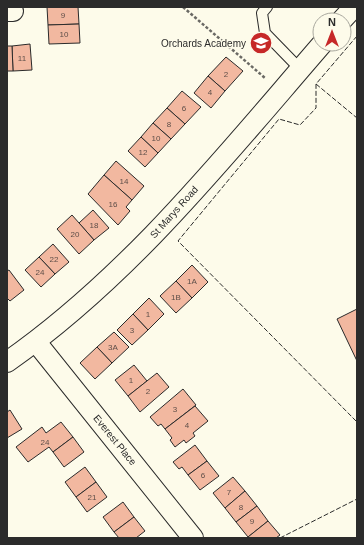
<svg xmlns="http://www.w3.org/2000/svg" width="364" height="545" font-family="Helvetica,sans-serif">
	<style>
		.building { fill: #f2b8a0; stroke: #2b2b2b }
		.lines { fill: none; stroke-linecap: round; stroke-linejoin: round }
		.service-casing { stroke: #2b2b2b; stroke-width: 12 }
		.minor-casing { stroke: #2b2b2b; stroke-width: 22 }
		.path { stroke: #6a6964; stroke-width: 2.5; stroke-dasharray: 3 2; stroke-linecap: butt }
		.service { stroke: #fdfbea; stroke-width: 10 }
		.minor { stroke: #fdfbea; stroke-width: 20 }
		.fence { stroke: #2b2b2b; stroke-width: 1; stroke-dasharray: 5 2; stroke-linecap: butt }
		.labels { text-anchor: middle; dominant-baseline: central; stroke-width: 3; stroke-linejoin: round; paint-order: stroke }
		.number-label { font-size: 8px; fill: #5d4e48 }
		.poi-label { font-size: 10px; fill: #2b2b2b; stroke: #fdfbea; text-anchor: end }
		.street-label { font-size: 10px; fill: #2b2b2b; stroke: #fdfbea }
	</style>
	<rect width="100%" height="100%" fill="#fdfbea"/>
	<g class="building">
		<polygon points="47,7 78,7 79,24 48,25"/>
		<polygon points="79,24 80,43 49,44 48,25"/>
		<polygon points="30,44 32,70 13,71 12,46"/>
		<polygon points="7,46 12,46 13,71 7,71"/>
		<polygon points="226,57 243,71 225,91 208,76"/>
		<polygon points="208,76 225,91 211,108 194,93"/>
		<polygon points="182,91 201,107 185,124 167,108"/>
		<polygon points="167,108 185,124 171,139 153,123"/>
		<polygon points="153,123 171,139 158,153 141,137"/>
		<polygon points="141,137 158,153 145,167 128,151"/>
		<polygon points="116,161 144,186 132,200 104,175"/>
		<polygon points="104,175 132,200 126,207 130,211 118,225 88,194"/>
		<polygon points="93,210 109,228 94,240 79,223"/>
		<polygon points="72,215 94,240 79,254 57,229"/>
		<polygon points="53,244 69,262 55,274 39,257"/>
		<polygon points="39,257 55,274 41,287 25,270"/>
		<polygon points="192,265 208,282 192,298 176,281"/>
		<polygon points="9,270 24,290 10,301 7,298 7,271"/>
		<polygon points="176,281 192,298 176,313 160,296"/>
		<polygon points="149,298 164,314 148,330 133,314"/>
		<polygon points="357,309 357,361 337,319"/>
		<polygon points="133,314 148,330 132,345 117,330"/>
		<polygon points="114,332 129,347 112,363 97,347"/>
		<polygon points="97,347 112,363 95,379 80,363"/>
		<polygon points="134,365 147,381 128,396 115,380"/>
		<polygon points="157,373 169,387 140,412 128,396"/>
		<polygon points="183,389 196,405 165,429 161,424 158,426 150,417"/>
		<polygon points="195,406 208,421 193,433 195,436 186,443 184,440 175,447 170,440 172,438 165,429"/>
		<polygon points="10,410 22,429 7,438 7,412"/>
		<polygon points="61,422 73,437 53,452 49,447 28,462 16,447 42,427 46,433"/>
		<polygon points="73,437 84,452 64,467 53,452"/>
		<polygon points="195,445 207,461 188,475 182,467 179,469 173,462"/>
		<polygon points="207,461 219,476 200,490 188,475"/>
		<polygon points="85,467 96,482 76,497 65,482"/>
		<polygon points="233,477 245,491 225,508 213,493"/>
		<polygon points="96,482 107,497 87,512 76,497"/>
		<polygon points="245,491 257,506 236,522 225,508"/>
		<polygon points="123,502 134,517 114,532 103,517"/>
		<polygon points="257,506 268,521 248,537 236,522"/>
		<polygon points="134,517 145,531 136,538 119,538 114,532"/>
		<polygon points="268,521 280,535 276,538 249,538 248,537"/>
	</g>
	<g class="lines">
		<g class="service-casing">
			<polyline id="service" points="267,7 262,13 265,33 300,69"/>
		</g>
		<g class="minor-casing">
			<g id="minor">
				<polyline points="7,11 13,11"/>
				<polyline points="342,20 354,7"/>
				<polyline points="36,342 193,538"/>
				<path d="M7 362C130 276 225 156 322 44"/>
			</g>
		</g>
		<polyline class="path" points="183,7 265,78"/>
		<use href="#service" class="service"/>
		<use href="#minor" class="minor"/>
		<g class="fence">
			<polyline points="357,36 316,84 316,108 300,125 279,119 178,241 357,422"/>
			<polyline points="316,84 357,118"/>
			<polyline points="280,538 357,499"/>
		</g>
	</g>
	<defs>
		<g id="school-disc" transform="scale(1.15)"><circle r="9.5" fill="#c62828" stroke="#fdfbea"/><path d="M0-5L7-2L0 1L-7-2ZM-4 1L0 2.5L4 1V4Q0 6-4 4Z" fill="#fff"/></g>
	</defs>
	<g fill-rule="evenodd">
		<use href="#school-disc" x="261" y="43"/>
	</g>
	<g class="labels">
		<g class="number-label">
			<text x="63" y="15">9</text>
			<text x="64" y="34">10</text>
			<text x="22" y="58">11</text>
			<text x="226" y="74">2</text>
			<text x="210" y="92">4</text>
			<text x="184" y="108">6</text>
			<text x="169" y="124">8</text>
			<text x="156" y="138">10</text>
			<text x="143" y="152">12</text>
			<text x="124" y="181">14</text>
			<text x="113" y="204">16</text>
			<text x="94" y="225">18</text>
			<text x="75" y="234">20</text>
			<text x="54" y="259">22</text>
			<text x="40" y="272">24</text>
			<text x="192" y="281">1A</text>
			<text x="176" y="297">1B</text>
			<text x="148" y="314">1</text>
			<text x="132" y="330">3</text>
			<text x="113" y="347">3A</text>
			<text x="131" y="380">1</text>
			<text x="148" y="391">2</text>
			<text x="175" y="409">3</text>
			<text x="187" y="425">4</text>
			<text x="45" y="442">24</text>
			<text x="203" y="475">6</text>
			<text x="229" y="492">7</text>
			<text x="92" y="497">21</text>
			<text x="241" y="507">8</text>
			<text x="252" y="521">9</text>
		</g>
		<g class="poi-label">
			<text x="246" y="43">Orchards Academy</text>
		</g>
		<g class="street-label">
			<text transform="translate(174 212) rotate(-48)">St Marys Road</text>
			<text transform="translate(115 440) rotate(51)">Everest Place</text>
		</g>
	</g>
	<rect width="364" height="545" fill="none" stroke="#2b2b2b" stroke-width="16"/>
	<g transform="translate(332 32)"><circle r="19" fill="#fdfbea" stroke="#a9a89e"/>
	<path d="M0-3L7 15L0 10L-7 15Z" fill="#c62828"/>
	<text y="-6" font-size="11" font-weight="bold" text-anchor="middle" fill="#2b2b2b">N</text>
	</g>
</svg>
